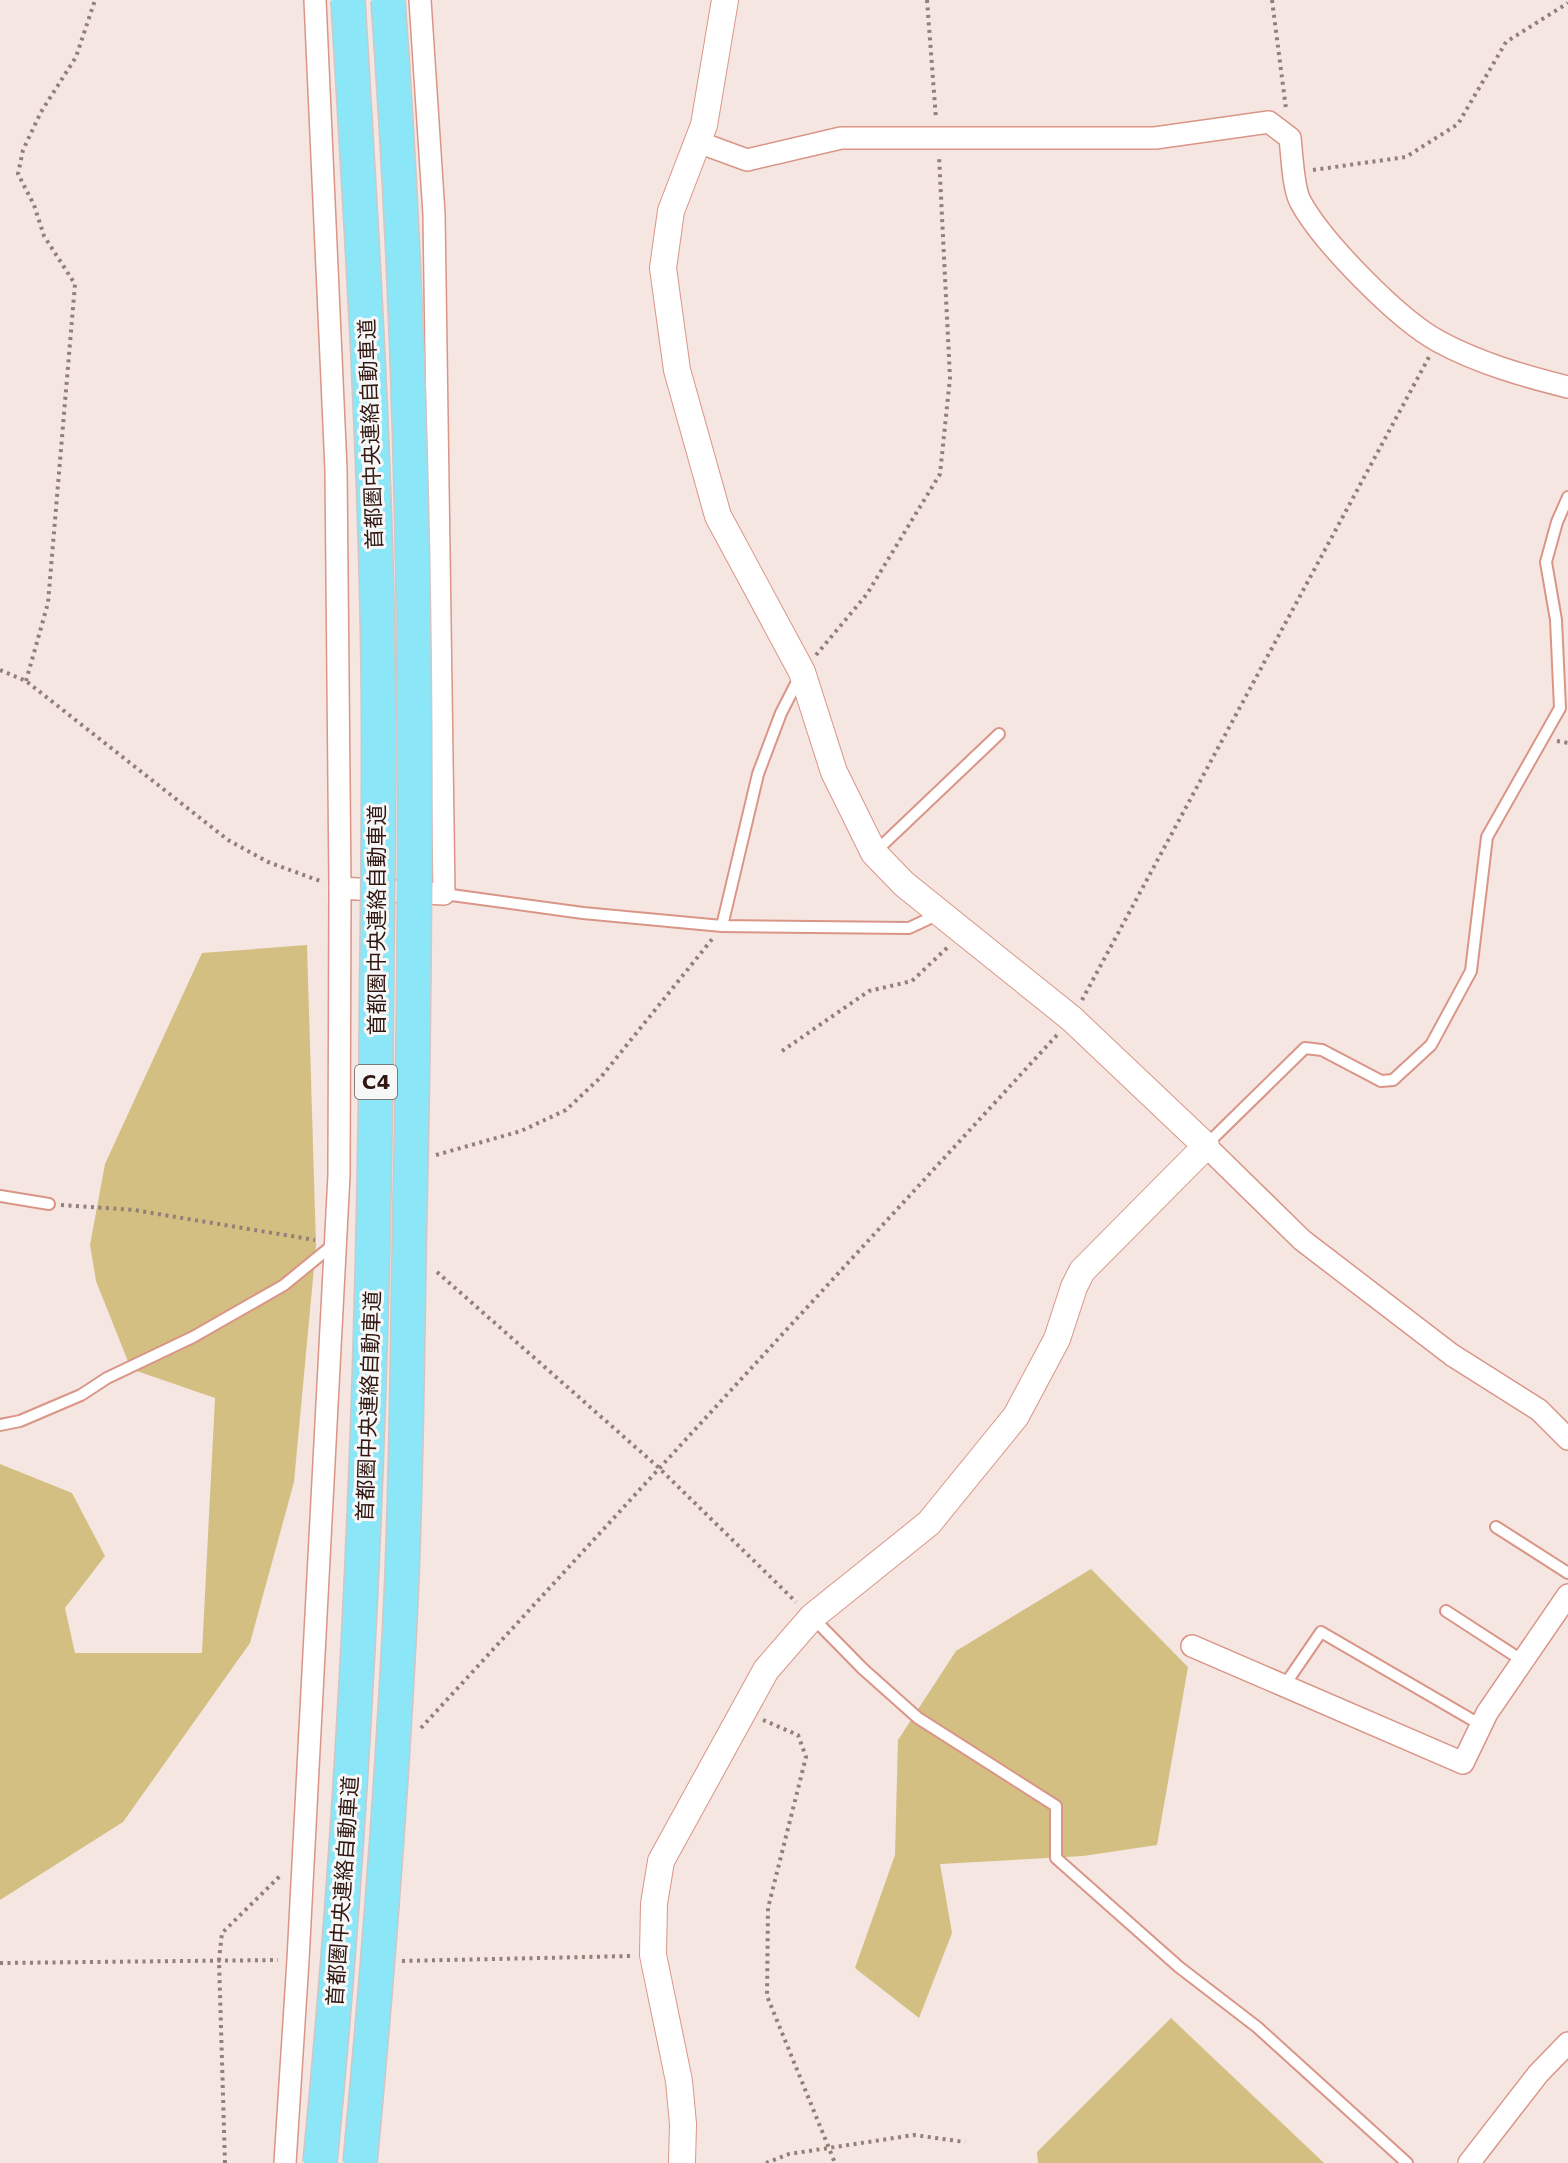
<svg xmlns="http://www.w3.org/2000/svg" width="1568" height="2163" font-family="'DejaVu Sans','Noto Sans JP',sans-serif">
	<style>
		.green { fill: #d3bf81 }
		.lines { fill: none; stroke-linecap: round; stroke-linejoin: round }
		.service-casing { stroke: #da9587; stroke-width: 14 }
		.minor-casing { stroke: #da9587; stroke-width: 24 }
		.tertiary-casing { stroke: #da9587; stroke-width: 28 }
		.path { stroke: #937f7a; stroke-width: 4; stroke-dasharray: 3 4.5; stroke-linecap: butt }
		.service { stroke: #fff; stroke-width: 10 }
		.minor { stroke: #fff; stroke-width: 21 }
		.tertiary { stroke: #fff; stroke-width: 26 }
		.motorway-bridge-casing { stroke: #cec7c6; stroke-width: 36; stroke-linecap: butt }
		.motorway-bridge { stroke: #8be6f8; stroke-width: 33 }
		.labels { text-anchor: middle; dominant-baseline: central; stroke-width: 6; stroke-linejoin: round; paint-order: stroke }
		.shield { fill: #f6f7f6; stroke: #6c5a56; stroke-width: 1.5 }
		.shield-label { font-size: 20px; font-weight: bold; fill: #311712 }
		.street-label { font-size: 21px; fill: #311712; stroke: #f6f7f6 }
	</style>
	<rect width="100%" height="100%" fill="#f5e6e2"/>
	<g class="green">
		<polygon points="307,945 316,1246 294,1482 250,1643 123,1822 0,1900 0,1464 72,1493 105,1556 65,1608 75,1653 202,1653 215,1398 131,1369 96,1281 90,1245 105,1164 202,953"/>
		<polygon points="1091,1569 1188,1667 1157,1845 1083,1856 940,1864 952,1933 919,2018 855,1968 895,1855 898,1740 956,1651"/>
		<polygon points="1171,2018 1324,2163 1038,2163 1037,2152"/>
	</g>
	<g class="lines">
		<g class="service-casing">
			<g id="service">
				<polyline points="874,853 999,734"/>
				<polyline points="444,894 583,913 722,926 909,928 939,914"/>
				<polyline points="722,926 758,774 781,713 799,678"/>
				<polyline points="1206,1145 1305,1048 1322,1050 1381,1081 1393,1080 1431,1045 1471,971 1487,837 1560,708 1556,620 1546,562 1557,522 1568,497"/>
				<polyline points="0,1196 49,1204"/>
				<polyline points="0,1425 20,1421 81,1395 107,1378 193,1337 284,1285 334,1244"/>
				<polyline points="1496,1527 1568,1573"/>
				<polyline points="1446,1611 1523,1661"/>
				<polyline points="812,1617 863,1669 918,1718 1056,1806 1056,1858 1179,1967 1257,2027 1407,2163"/>
				<polyline points="1284,1686 1321,1632 1481,1725"/>
			</g>
		</g>
		<g class="minor-casing">
			<g id="minor">
				<path d="M698 142 747 160 841 138H1155L1269 122 1290 138C1292 155 1293 187 1300 201 1322 242 1398 319 1438 341 1478 363 1524 376 1568 387"/>
				<polyline points="340,888 444,894 434,214 420,0"/>
				<polyline points="1206,1146 1302,1240 1452,1355 1539,1410 1568,1439"/>
				<polyline points="1192,1646 1463,1763 1487,1713 1568,1595"/>
				<polyline points="285,2163 298,1960 339,1175 340,888 336,469 315,0"/>
				<polyline points="1469,2163 1538,2074 1568,2043"/>
			</g>
		</g>
		<g class="tertiary-casing">
			<polyline id="tertiary" points="682,2163 683,2124 679,2081 653,1955 654,1904 661,1861 766,1670 812,1617 929,1523 1016,1416 1057,1339 1074,1287 1082,1271 1206,1146 1072,1019 904,884 874,853 834,772 802,672 718,516 677,370 663,268 671,211 704,125 725,0"/>
		</g>
		<g class="path">
			<polyline points="927,0 936,119"/>
			<polyline points="1272,0 1286,109"/>
			<polyline points="1313,170 1406,157 1458,124 1506,42 1568,3"/>
			<polyline points="816,655 867,594 940,474 950,378 939,156"/>
			<polyline points="0,670 26,681 228,840 268,862 320,881"/>
			<polyline points="26,681 48,603 75,284 44,236 34,205 18,174 23,150 41,112 76,57 95,0"/>
			<polyline points="1557,741 1568,743"/>
			<polyline points="1082,1000 1429,357"/>
			<polyline points="782,1051 869,991 912,981 949,946"/>
			<polyline points="436,1155 521,1131 566,1110 601,1077 713,938"/>
			<polyline points="61,1205 134,1210 315,1240"/>
			<polyline points="437,1272 658,1467 796,1602"/>
			<polyline points="763,1720 798,1735 806,1757 768,1908 767,1996 835,2163"/>
			<polyline points="421,1728 1057,1035"/>
			<polyline points="402,1961 632,1956"/>
			<polyline points="0,1963 278,1960"/>
			<polyline points="225,2163 219,1960 222,1933 282,1874"/>
			<polyline points="766,2163 789,2154 914,2135 965,2142"/>
		</g>
		<use href="#service" class="service"/>
		<use href="#minor" class="minor"/>
		<use href="#tertiary" class="tertiary"/>
		<g class="motorway-bridge-casing">
			<g id="motorway-bridge">
				<path d="M320 2163C356 1794 372 1425 376 1055 377 924 380 794 378 663 375 442 361 221 348 0"/>
				<path d="M360 2163C377 1982 391 1802 400 1620 407 1483 407 1345 410 1207 419 805 417 402 388 0"/>
			</g>
		</g>
		<use href="#motorway-bridge" class="motorway-bridge"/>
	</g>
	<g class="labels">
		<rect class="shield" x="355" y="1065" width="42" height="34" rx="4.5"/>
		<g class="shield-label">
			<text x="376" y="1082">C4</text>
		</g>
		<g class="street-label">
			<text transform="translate(371 434) rotate(-92)">首都圏中央連絡自動車道</text>
			<text transform="translate(377 920) rotate(-90)">首都圏中央連絡自動車道</text>
			<text transform="translate(369 1406) rotate(-88)">首都圏中央連絡自動車道</text>
			<text transform="translate(343 1891) rotate(-86)">首都圏中央連絡自動車道</text>
		</g>
	</g>
</svg>
